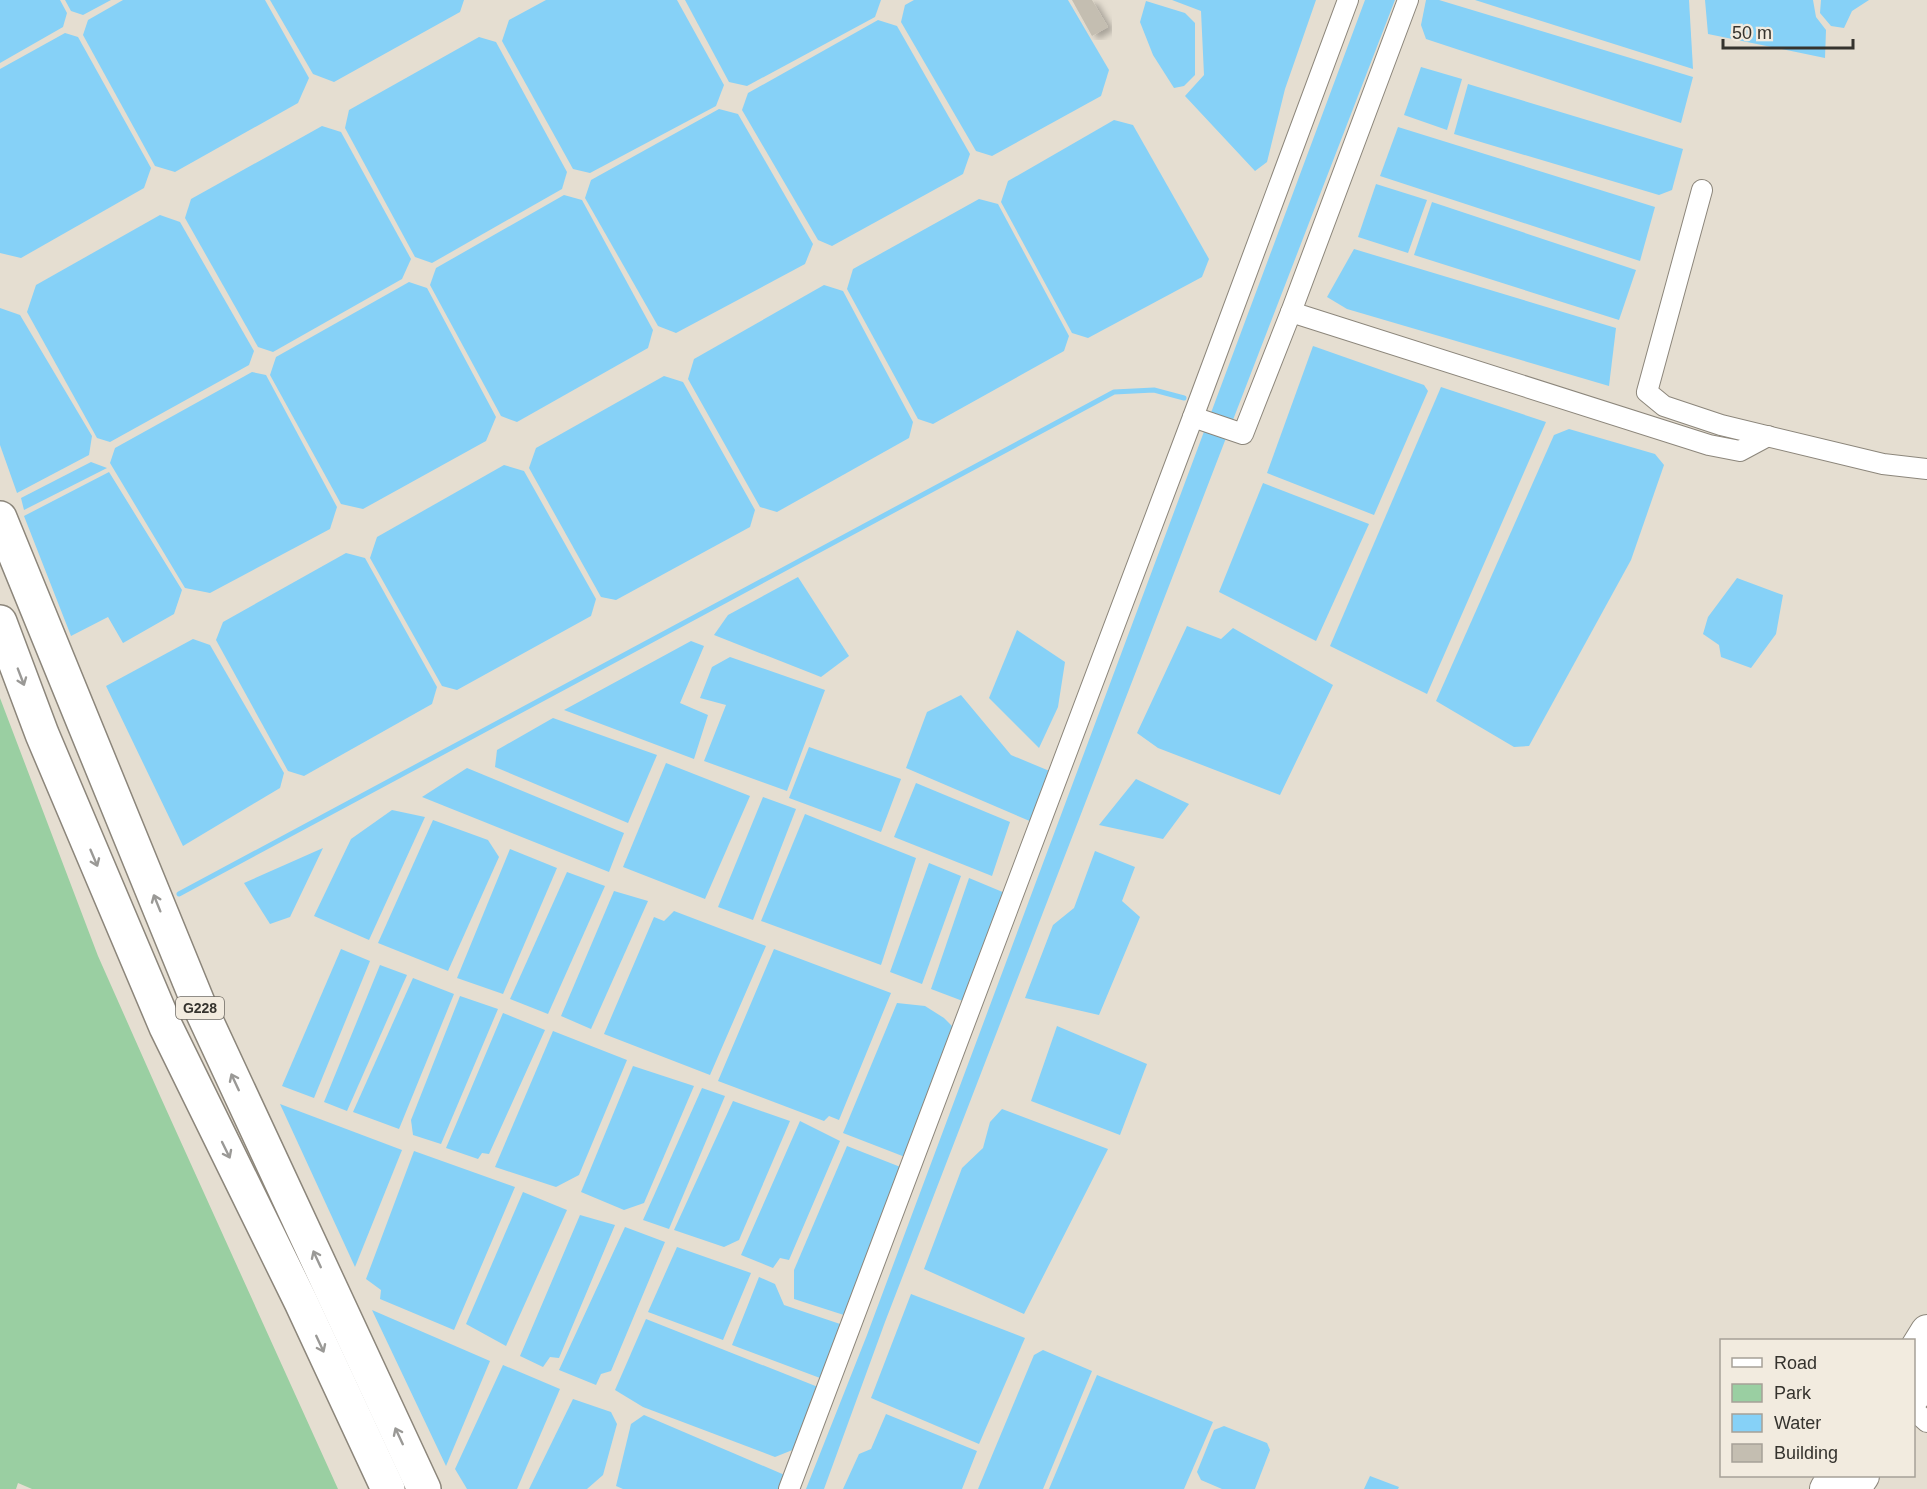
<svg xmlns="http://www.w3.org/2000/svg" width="1927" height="1489" font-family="Helvetica,sans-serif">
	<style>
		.green { fill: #9acfa2 }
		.water { fill: #86d1f7 }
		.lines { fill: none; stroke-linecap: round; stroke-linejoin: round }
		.stream { stroke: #86d1f7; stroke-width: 5 }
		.building { fill: #c4beb1; filter: url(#shadow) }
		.minor-casing { stroke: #8c867b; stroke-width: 22 }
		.primary-casing { stroke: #8c867b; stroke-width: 34 }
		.trunk-casing { stroke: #8c867b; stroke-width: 36 }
		.minor { stroke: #fff; stroke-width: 20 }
		.primary { stroke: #fff; stroke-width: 32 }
		.trunk { stroke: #fff; stroke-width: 33 }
		.oneway { stroke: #9a9996 }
		.labels { text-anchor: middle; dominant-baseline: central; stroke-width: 6; stroke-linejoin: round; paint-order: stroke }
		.shield { fill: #f2ebdf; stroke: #6e6a63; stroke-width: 1.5 }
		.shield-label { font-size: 14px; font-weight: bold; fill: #35332e }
	</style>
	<defs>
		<filter id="shadow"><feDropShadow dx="6" dy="3.5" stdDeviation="3" flood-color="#0004"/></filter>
	</defs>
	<rect width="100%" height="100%" fill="#e5ded1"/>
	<polygon class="green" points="0,698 98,956 161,1098 338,1489 32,1489 18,1483 16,1489 0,1489"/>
	<g class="water">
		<polygon points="0,0 60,0 67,13 63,27 0,63"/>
		<polygon points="65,0 111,0 83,15 71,11"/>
		<polygon points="123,0 265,0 309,78 298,103 175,172 155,166 83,35 88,20"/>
		<polygon points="270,0 464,0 460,12 334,82 313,74"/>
		<polygon points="546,0 677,0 724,85 716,106 590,173 573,169 502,41 509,20"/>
		<polygon points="685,0 881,0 875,17 747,86 729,82"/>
		<polygon points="914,0 1068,0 1109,70 1101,96 992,156 976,151 901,22 905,5"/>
		<polygon points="1172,0 1316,0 1285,89 1267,162 1255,171 1185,96 1204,75 1201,11"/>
		<polygon points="1365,0 1395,0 885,1322 824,1489 806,1489 867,1335"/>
		<polygon points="1426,0 1439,0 1693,77 1681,123 1426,39 1421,25"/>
		<polygon points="1475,0 1689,0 1693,69"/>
		<polygon points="1705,0 1813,0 1816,17 1826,30 1825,58 1708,34"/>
		<polygon points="1821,0 1869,0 1852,11 1844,28 1831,26 1820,13"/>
		<polygon points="1146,1 1185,13 1195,23 1195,75 1184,86 1174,88 1153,55 1140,22"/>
		<polygon points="878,20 897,26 970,154 963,174 832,246 818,240 742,110 748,93"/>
		<polygon points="65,33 78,37 151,168 144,188 21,258 0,253 0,69"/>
		<polygon points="479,37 496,42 567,172 562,189 432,263 415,257 345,128 349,110"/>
		<polygon points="1421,67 1462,79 1447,130 1404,115"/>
		<polygon points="1468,84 1683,149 1672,190 1659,195 1454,134"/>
		<polygon points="719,109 738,114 813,244 805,264 676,333 658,326 585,198 591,180"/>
		<polygon points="1114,120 1133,125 1209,259 1202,277 1088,338 1072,333 1001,202 1008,181"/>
		<polygon points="322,126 341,132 411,259 402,279 273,352 258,347 185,218 191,199"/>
		<polygon points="1398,127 1655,207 1640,261 1380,176"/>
		<polygon points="1376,184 1427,200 1408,253 1358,237"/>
		<polygon points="564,195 582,200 653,330 648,348 517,422 501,416 430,285 436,268"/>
		<polygon points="979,199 998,204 1069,336 1064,351 933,424 918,419 847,289 853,269"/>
		<polygon points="1432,202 1636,270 1619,320 1414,255"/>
		<polygon points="160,215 180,222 254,351 249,365 110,442 97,438 27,312 36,285"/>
		<polygon points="1354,249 1616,328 1609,386 1347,309 1327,297"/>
		<polygon points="409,282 427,288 496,417 486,441 363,509 341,504 270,375 276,357"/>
		<polygon points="824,285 843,291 913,422 909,438 777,512 760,507 688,379 694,359"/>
		<polygon points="0,308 20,315 92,436 89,455 17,493 0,445"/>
		<polygon points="1313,346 1424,385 1428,391 1374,515 1267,473"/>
		<polygon points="252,372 266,375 337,507 330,529 210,593 185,588 110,463 115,448"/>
		<polygon points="664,376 683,382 755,510 750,527 616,600 601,597 529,468 536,448"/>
		<polygon points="1441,387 1546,422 1427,694 1330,646"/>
		<polygon points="1569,429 1655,454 1664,465 1631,560 1529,746 1514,747 1436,701 1554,435"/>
		<polygon points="91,462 107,468 24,510 21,498"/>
		<polygon points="504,465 524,471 596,599 591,616 457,690 442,686 370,558 377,537"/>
		<polygon points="109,472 182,590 174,614 123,643 108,617 71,636 24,516"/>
		<polygon points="1263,483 1369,524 1316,641 1219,592"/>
		<polygon points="346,553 365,558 437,687 432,704 304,776 288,771 216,640 223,622"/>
		<polygon points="798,577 849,656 821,677 714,635 728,615"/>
		<polygon points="1737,578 1783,595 1776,634 1751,668 1721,657 1719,645 1703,634 1708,617"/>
		<polygon points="1187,626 1221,639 1233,628 1333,685 1280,795 1158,748 1137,733"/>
		<polygon points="1017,630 1065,662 1058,707 1039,748 989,698"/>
		<polygon points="193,639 210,645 284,773 280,788 183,846 106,686"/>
		<polygon points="691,641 704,646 680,703 708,715 694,759 564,710"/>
		<polygon points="730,657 825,690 787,791 704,761 726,705 700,698 712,667"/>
		<polygon points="961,695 1011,755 1052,772 1032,822 906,768 927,712"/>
		<polygon points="553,718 657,755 628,823 495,767 497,750"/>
		<polygon points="809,747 901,779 881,832 789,798"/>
		<polygon points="666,763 750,796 705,899 623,867"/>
		<polygon points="467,768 624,833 609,872 422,797"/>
		<polygon points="1136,779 1189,804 1163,839 1099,825"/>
		<polygon points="916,783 1010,822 992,876 894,837"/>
		<polygon points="763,797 796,809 753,920 718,907"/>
		<polygon points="392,810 425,817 369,940 314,916 351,839"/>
		<polygon points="805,814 916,858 881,965 761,921"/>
		<polygon points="433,820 488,840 499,857 448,971 378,943"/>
		<polygon points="323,848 290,917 270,924 244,883"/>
		<polygon points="510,849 557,868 503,994 457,978"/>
		<polygon points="1095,851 1135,867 1122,901 1140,917 1099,1015 1025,998 1053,925 1074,908"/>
		<polygon points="929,863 961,876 922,984 890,972"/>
		<polygon points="567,872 605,886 548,1014 510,999"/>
		<polygon points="969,878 1005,893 968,1003 931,989"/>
		<polygon points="614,891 648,901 591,1029 561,1016"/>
		<polygon points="674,911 766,946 710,1075 604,1034 654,917 664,921"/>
		<polygon points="341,949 370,961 314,1098 282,1086"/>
		<polygon points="774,949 891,993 839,1120 829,1116 824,1121 718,1081"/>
		<polygon points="380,965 407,975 347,1111 324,1102"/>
		<polygon points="413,978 454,994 399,1129 353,1112"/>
		<polygon points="460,996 498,1009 441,1144 413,1135 411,1120"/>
		<polygon points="897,1003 925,1006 944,1018 956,1030 905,1157 843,1133"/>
		<polygon points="503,1013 545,1030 489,1154 482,1153 478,1159 446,1148"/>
		<polygon points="1057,1026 1147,1064 1120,1135 1031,1101"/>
		<polygon points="553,1031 627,1060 579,1175 556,1187 495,1167"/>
		<polygon points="633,1066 694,1086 644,1203 624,1210 581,1192"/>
		<polygon points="702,1088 725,1096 669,1229 643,1220"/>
		<polygon points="733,1101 790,1121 739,1240 724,1247 674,1230"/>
		<polygon points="280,1104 402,1150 355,1267"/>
		<polygon points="1002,1109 1108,1149 1024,1314 924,1269 962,1168 983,1148 990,1122"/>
		<polygon points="800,1121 840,1141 789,1260 780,1258 773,1268 741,1255"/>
		<polygon points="847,1146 903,1168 847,1316 794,1299 794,1270"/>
		<polygon points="414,1151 515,1187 454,1330 380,1299 381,1290 366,1279"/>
		<polygon points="523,1192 567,1210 506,1346 466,1324"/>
		<polygon points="580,1215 615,1225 559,1358 550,1357 543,1367 520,1356"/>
		<polygon points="625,1227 665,1242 611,1371 601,1374 596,1385 559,1370"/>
		<polygon points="677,1247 751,1273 723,1340 648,1312"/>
		<polygon points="759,1277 775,1284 784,1305 843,1325 820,1378 732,1345"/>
		<polygon points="911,1294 1025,1338 979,1444 871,1398"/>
		<polygon points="372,1310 490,1361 446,1466"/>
		<polygon points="646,1319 818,1387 795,1449 775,1457 643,1407 615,1390"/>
		<polygon points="1043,1350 1092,1371 1043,1489 978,1489 1034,1355"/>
		<polygon points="503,1365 560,1389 517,1489 467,1489 455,1469"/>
		<polygon points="1097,1375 1213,1422 1184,1489 1049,1489"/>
		<polygon points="573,1399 611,1412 617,1424 603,1475 587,1489 529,1489"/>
		<polygon points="886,1414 977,1451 962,1489 843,1489 859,1454 871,1449"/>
		<polygon points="644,1415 787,1476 781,1489 623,1489 616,1486 631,1424"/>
		<polygon points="1224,1426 1267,1443 1270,1450 1255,1489 1222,1489 1201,1480 1197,1472 1214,1430"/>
		<polygon points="1370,1476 1399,1487 1398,1489 1364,1489"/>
	</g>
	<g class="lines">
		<polyline class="stream" points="179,894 1114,392 1154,390 1184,398"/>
	</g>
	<polygon class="building" points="1072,0 1092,0 1108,27 1092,36"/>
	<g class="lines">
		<g class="minor-casing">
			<g id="minor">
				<polyline points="1408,0 1291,312 1709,445 1740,451 1768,436"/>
				<polyline points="1702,190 1647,392 1664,406 1721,425 1883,464 1927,469"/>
				<polyline points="1193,417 1243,434 1291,312"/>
				<polyline points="1917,1413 1927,1422"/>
				<polyline points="789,1489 1193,417 1348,0"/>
			</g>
		</g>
		<g class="primary-casing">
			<g id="primary">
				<polyline points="1914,1352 1927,1331"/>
				<polyline points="1914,1396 1927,1375"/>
				<polyline points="1826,1489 1834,1476"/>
				<polyline points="1854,1489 1863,1476"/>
			</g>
		</g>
		<g class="trunk-casing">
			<g id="trunk">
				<polyline points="0,518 199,1005 424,1489"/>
				<polyline points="0,622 42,734 166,1027 301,1302 388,1489"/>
			</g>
		</g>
		<use href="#minor" class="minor"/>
		<use href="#primary" class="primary"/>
		<use href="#trunk" class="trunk"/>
	</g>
	<defs><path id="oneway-shaft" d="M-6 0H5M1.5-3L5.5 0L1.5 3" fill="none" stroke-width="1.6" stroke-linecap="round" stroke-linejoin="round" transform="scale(1.5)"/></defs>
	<g class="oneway">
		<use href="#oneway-shaft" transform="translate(21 677) rotate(69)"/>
		<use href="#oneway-shaft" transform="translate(94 858) rotate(67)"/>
		<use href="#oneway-shaft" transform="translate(157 903) rotate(-112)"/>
		<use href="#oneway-shaft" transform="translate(235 1082) rotate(-115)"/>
		<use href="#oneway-shaft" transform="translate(226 1150) rotate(64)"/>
		<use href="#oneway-shaft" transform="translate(317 1259) rotate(-115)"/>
		<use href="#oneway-shaft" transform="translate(320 1344) rotate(65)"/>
		<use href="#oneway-shaft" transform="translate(399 1436) rotate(-115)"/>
	</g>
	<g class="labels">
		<rect class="shield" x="176" y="997" width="48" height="22" rx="4.5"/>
		<g class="shield-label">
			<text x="200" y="1008">G228</text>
		</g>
	</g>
	<rect x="1720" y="1339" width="195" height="138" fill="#f2ebdf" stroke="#a6a198" stroke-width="1.5"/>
	<rect x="1732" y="1358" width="30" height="9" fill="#ffffff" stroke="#a6a198" stroke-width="1.5"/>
	<text x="1774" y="1369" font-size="18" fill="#35332e">Road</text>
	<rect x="1732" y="1384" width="30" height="18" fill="#9acfa2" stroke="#a6a198" stroke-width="1.5"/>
	<text x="1774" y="1399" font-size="18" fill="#35332e">Park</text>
	<rect x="1732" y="1414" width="30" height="18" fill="#86d1f7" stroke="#a6a198" stroke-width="1.5"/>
	<text x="1774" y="1429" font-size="18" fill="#35332e">Water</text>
	<rect x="1732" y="1444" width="30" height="18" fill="#c4beb1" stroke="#a6a198" stroke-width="1.5"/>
	<text x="1774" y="1459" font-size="18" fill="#35332e">Building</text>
	<path d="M1723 39v9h130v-9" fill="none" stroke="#35332e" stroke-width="3"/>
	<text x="1732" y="39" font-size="18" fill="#35332e" stroke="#f2ebdf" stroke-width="4.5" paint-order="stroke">50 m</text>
</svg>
